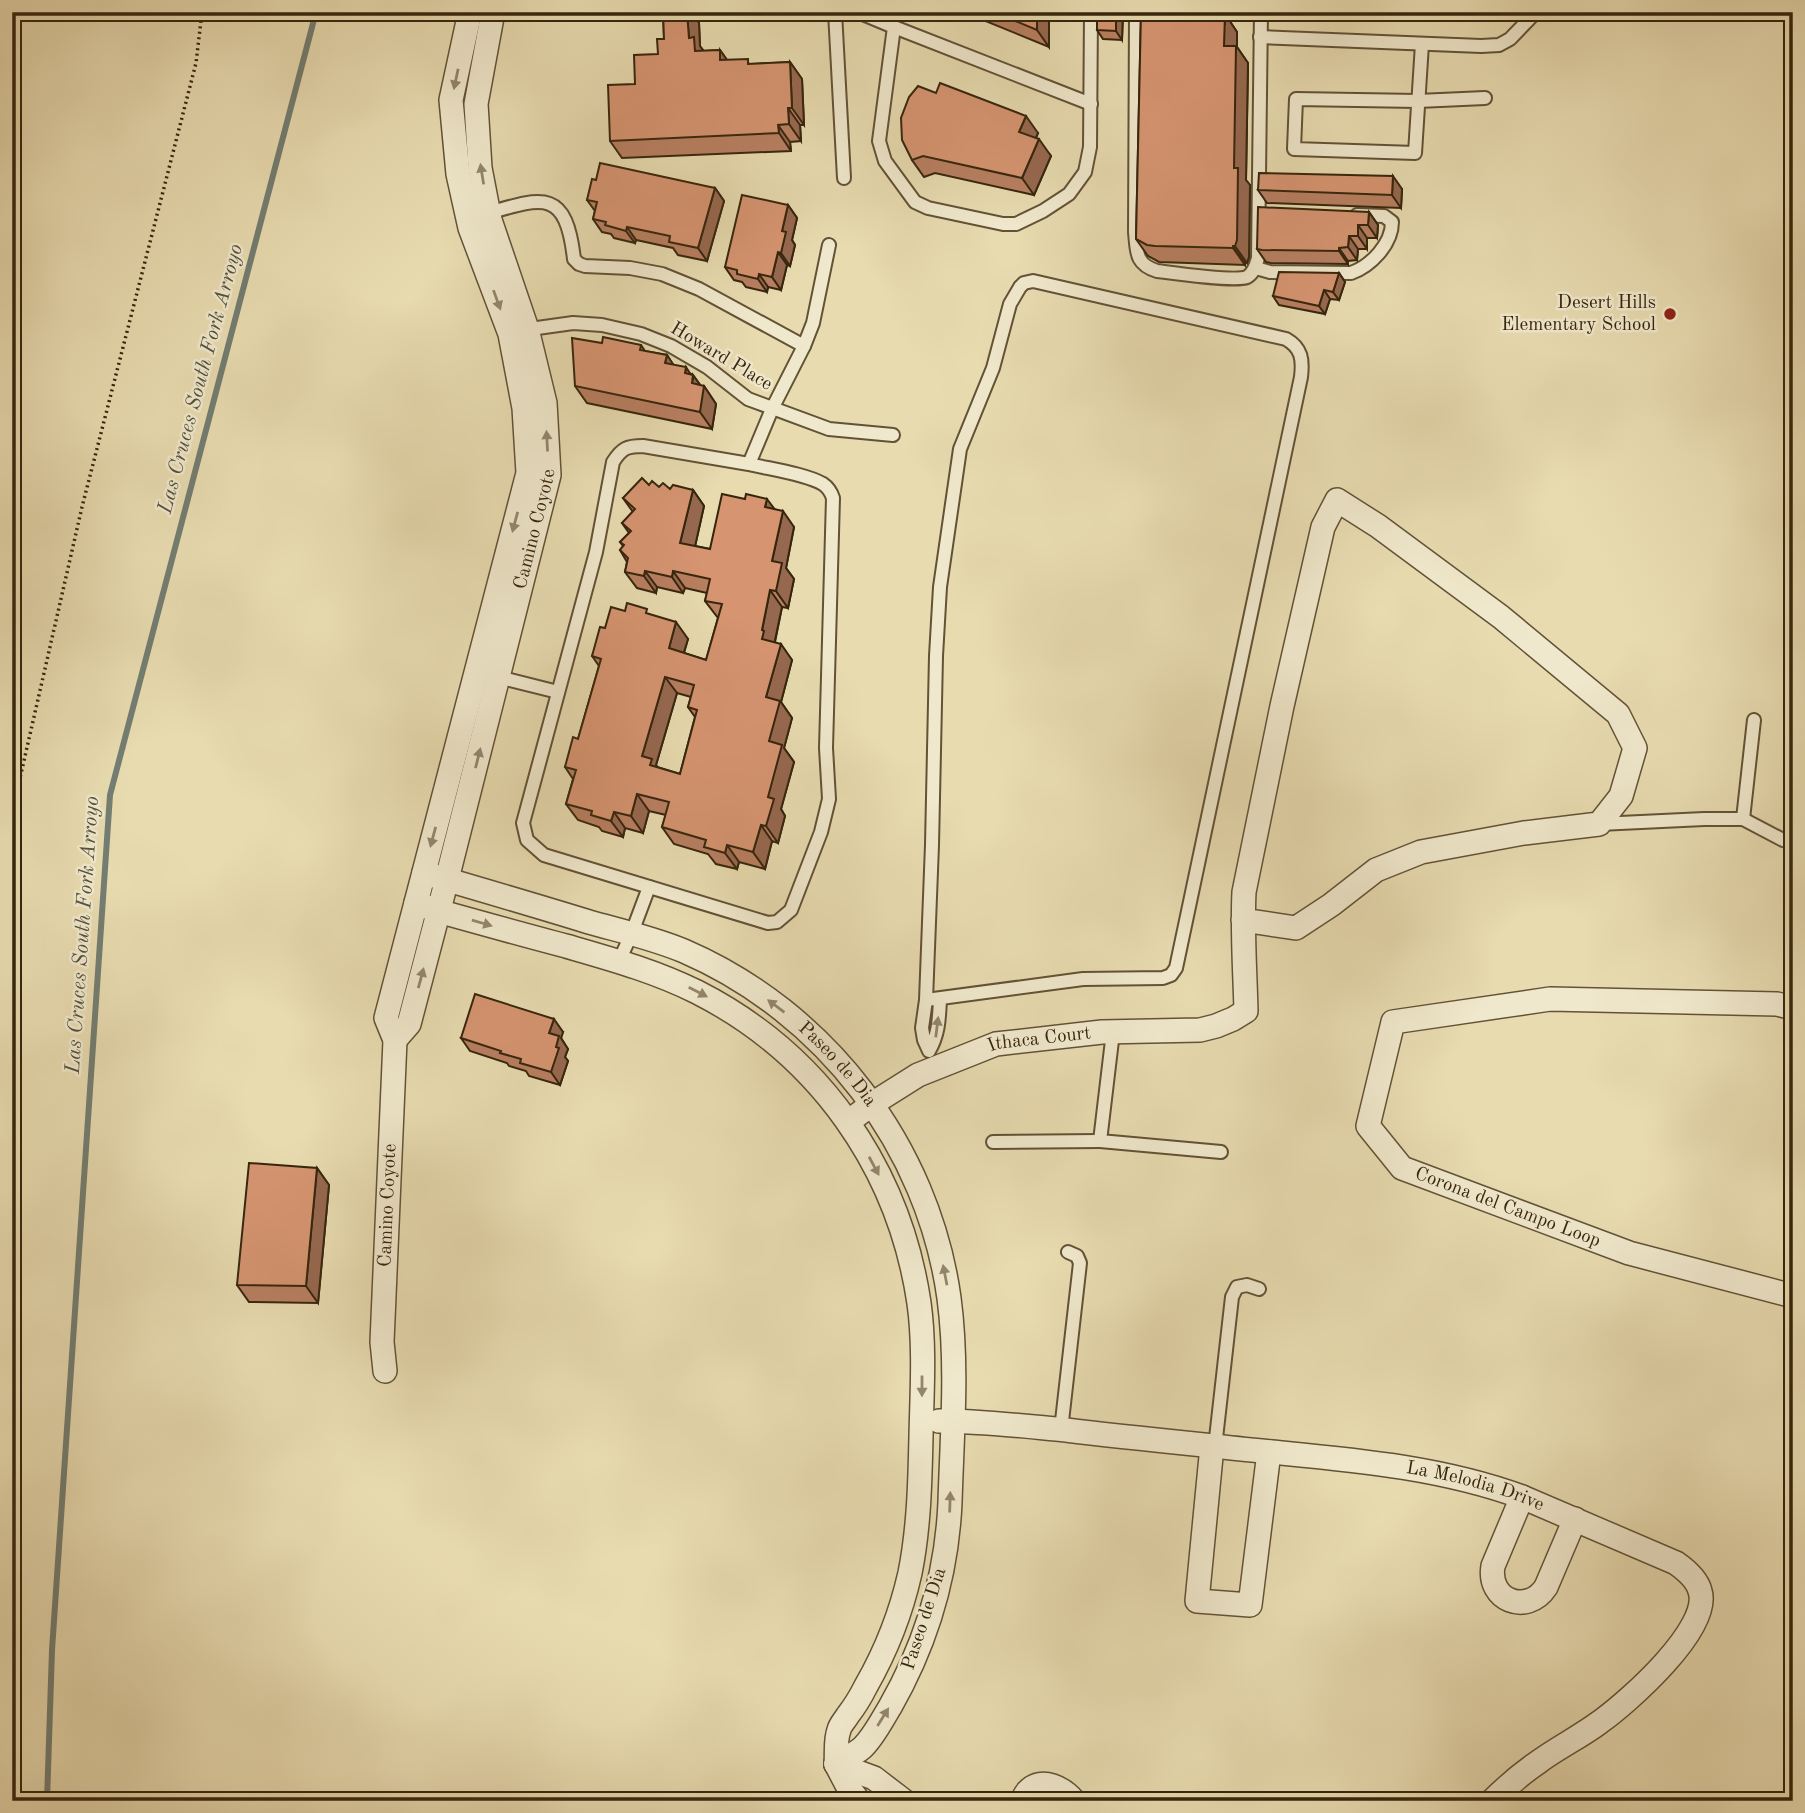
<svg xmlns="http://www.w3.org/2000/svg" width="1805" height="1813" font-family="'Old Standard TT',serif">
	<style>
		.lines { fill: none; stroke-linecap: round; stroke-linejoin: round }
		.stream { stroke: #737e72; stroke-width: 6 }
		.lane-casing { stroke: #625236; stroke-width: 16 }
		.street-casing { stroke: #625236; stroke-width: 26 }
		.path { stroke: #36250d; stroke-width: 3.5; stroke-dasharray: 2 3.5; stroke-linecap: butt }
		.lane { stroke: #f0e8cc; stroke-width: 12 }
		.street { stroke: #f0e8cc; stroke-width: 23 }
		.wall { fill: #b87f61; stroke: #36250d; stroke-width: 2; fill-rule: evenodd }
		.shaded-wall { fill: #96684f; stroke: #36250d; stroke-width: 2 }
		.building { fill: #d69471; stroke: #36250d; stroke-width: 2; fill-rule: evenodd }
		.oneway { fill: #93866c }
		.poi-dot { fill: #8f2418; stroke: #f0e8cc; stroke-width: 2.5 }
		.labels { text-anchor: middle; dominant-baseline: central; stroke-width: 5; stroke-linejoin: round; paint-order: stroke }
		.poi-label { font-size: 19px; fill: #36250d; stroke: #f0e8cc; text-anchor: end }
		.street-label { font-size: 19px; fill: #36250d; stroke: #f0e8cc }
		.water-label { font-size: 21px; font-style: italic; fill: #54513f; stroke: #f0e8cc }
	</style>
	<rect width="100%" height="100%" fill="#e8dbb0"/>
	<filter id="stains"><feTurbulence type="fractalNoise" baseFrequency=".00286" numOctaves="4"/><feColorMatrix values="0 0 0 0 .2 0 0 0 0 .09 0 0 0 0 .02 0 0 0 .5 -.17"/></filter>
	<radialGradient id="worn" r=".72"><stop offset=".6" stop-color="#630" stop-opacity="0"/><stop offset="1" stop-color="#630" stop-opacity=".3"/></radialGradient>
	<g class="lines">
		<polyline class="stream" points="47,1801 52,1650 110,795 316,12"/>
		<g class="lane-casing">
			<g id="lane">
				<polyline points="835,12 844,178"/>
				<polyline points="858,12 894,27 879,141 885,161 915,202 928,208 1003,224 1016,224 1043,211 1069,194 1085,172 1090,147 1091,12"/>
				<path d="M1136 12 1135 232C1137 252 1135 264 1157 271 1173 273 1235 282 1247 277 1254 273 1256 265 1258 258L1261 12"/>
				<polyline points="894,27 1091,104"/>
				<polyline points="1260,37 1481,46 1499,45 1510,39 1536,12"/>
				<polyline points="1422,44 1415,153 1294,149 1296,99 1418,101 1485,98"/>
				<path d="M485 214C543 197 566 188 574 259L579 264 585 266 630 268 662 274 699 289 804 346 772 409 749 464C770 469 806 474 823 484 829 488 831 492 833 498L826 748 829 799 821 832 791 910 777 922 768 923 544 855 527 840 523 823 596 552 613 462C622 448 627 446 643 446L749 464"/>
				<path d="M1256 268 1270 272 1351 273C1371 266 1392 244 1392 222L1384 216 1357 215"/>
				<polyline points="523,330 573,323 602,325 641,334 671,346 707,367 748,399 829,429 893,435"/>
				<polyline points="804,346 813,323 829,245"/>
				<polyline points="494,676 558,692"/>
				<polyline points="1743,819 1754,720"/>
				<polyline points="1599,824 1704,819 1743,819 1783,840 1793,842"/>
				<polyline points="619,961 631,935 649,887"/>
				<path d="M926 1000 1083 979 1163 978 1171 975 1176 968 1301 377C1303 360 1302 348 1286 339L1033 281 1024 283 1020 287 1010 304 993 368 960 449 940 587 936 656 932 845 926 1000 922 1028 924 1040 929 1051C939 1034 939 1018 940 999"/>
				<polyline points="1113,1032 1100,1141 1221,1152"/>
				<polyline points="993,1142 1100,1141"/>
				<polyline points="1061,1430 1080,1263 1077,1256 1068,1252"/>
				<polyline points="1215,1447 1232,1297 1237,1287 1247,1285 1259,1289"/>
			</g>
		</g>
		<g class="street-casing">
			<g id="street">
				<path id="s1" d="M424 873C479 889 534 905 589 922 621 931 653 938 684 951 825 1012 928 1146 949 1298 958 1365 952 1435 950 1502 947 1574 926 1644 890 1707 882 1720 873 1738 862 1748 855 1754 844 1759 836 1764"/>
				<path d="M416 903 438 911C481 923 524 935 566 946 611 959 655 971 697 992 819 1054 899 1168 919 1303 925 1346 922 1392 921 1436 920 1482 919 1528 910 1573 901 1613 886 1651 866 1686 861 1696 855 1706 848 1715 845 1720 840 1725 839 1730 835 1740 837 1754 836 1764"/>
				<path id="s2" d="M1793 1008 1777 1004 1550 999 1393 1022 1368 1126 1402 1168 1629 1253 1793 1296"/>
				<path id="s3" d="M395 1040 409 1024 447 879 549 475 545 403 527 329 490 220 480 168 476 104 493 12"/>
				<path id="s4" d="M848 1122 872 1104 918 1075 996 1044 1102 1032 1200 1030 1216 1026 1233 1019 1246 1011C1245 971 1242 931 1244 892L1282 706 1323 527 1337 500 1378 526 1501 617 1618 714 1635 748 1621 796 1599 824 1524 833 1421 852 1376 870 1331 905 1296 928 1243 920"/>
				<path id="s5" d="M385 1371 382 1342 395 1040 386 1018 528 473 524 408 510 334 470 228 458 174 451 100 470 12"/>
				<path id="s6" d="M939 1421C981 1421 1023 1426 1066 1430 1115 1436 1165 1441 1214 1446 1317 1458 1424 1461 1522 1497L1676 1563C1686 1570 1697 1579 1700 1591 1712 1628 1628 1702 1600 1722 1580 1737 1557 1748 1537 1763 1521 1774 1506 1787 1492 1801"/>
				<polyline points="1212,1446 1197,1601 1250,1605 1269,1452"/>
				<path d="M1522 1497 1493 1566C1487 1600 1527 1616 1546 1587L1575 1519"/>
				<polyline points="836,1764 874,1778 904,1801"/>
				<polyline points="836,1764 848,1787 859,1801"/>
				<path d="M1022 1801C1024 1797 1025 1794 1028 1791 1042 1776 1064 1789 1074 1801"/>
			</g>
		</g>
		<polyline class="path" points="12,947 20,778 82,507 196,63 202,12"/>
		<use href="#lane" class="lane"/>
		<use href="#street" class="street"/>
	</g>
	<g class="wall">
		<polygon points="663,12 691,12 699,23 700,46 704,51 720,50 727,60 751,64 790,62 802,79 804,125 800,125 801,141 790,142 791,151 622,158 610,141 635,84 658,54 664,39"/>
		<polygon points="961,12 1049,12 1049,47 971,15 965,18"/>
		<polygon points="1123,12 1122,40 1103,39 1097,30"/>
		<polygon points="1141,12 1225,12 1225,14 1237,32 1237,47 1248,63 1246,180 1250,185 1249,257 1247,263 1245,263 1245,265 1159,262 1148,256 1136,239"/>
		<polygon points="936,93 1038,133 1036,138 1051,156 1034,195 935,173 924,177 912,160"/>
		<polygon points="596,180 715,188 724,201 707,261 678,255 673,248 636,240 635,243 614,238 611,234 602,232 593,219 595,211 587,200"/>
		<polygon points="1402,189 1401,208 1267,203 1258,190"/>
		<polygon points="788,205 797,218 792,240 795,245 790,266 787,265 781,290 768,287 767,292 746,287 742,282 734,280 725,267"/>
		<polygon points="1369,212 1378,225 1377,238 1367,238 1367,249 1358,249 1357,260 1348,261 1348,264 1271,263 1266,262 1257,249"/>
		<polygon points="1339,273 1345,282 1339,300 1330,299 1325,314 1279,305 1273,296"/>
		<polygon points="602,343 641,345 645,351 667,355 673,365 693,375 701,386 704,386 716,404 712,429 587,403 575,386"/>
		<path d="M649 485 670 489 693 490 704 506 695 546 710 549 774 509 794 527 786 568 794 579 788 608 782 607 775 642 792 660 781 702 792 718 784 748 794 762 781 809 785 816 778 843 772 841 765 869 739 862 737 869 716 864 708 854 674 844 662 827 666 815 649 811 643 833 625 828 623 837 602 831 599 827 578 820 566 804 573 779 565 767 578 739 599 666 592 656 605 628 625 611 650 615 688 639 684 653 706 660 718 618 705 601 707 593 685 588 683 593 657 587 656 593 637 588 625 572 627 562 620 550 623 546 620 542 629 533 622 523 633 512 623 498ZM677 693 691 697 688 707 695 717 680 774 657 767 656 765Z"/>
		<polygon points="563,1032 561,1038 568,1049 565,1057 568,1061 560,1085 529,1076 526,1071 509,1066 507,1063 470,1051 461,1038"/>
		<polygon points="317,1168 329,1185 318,1303 249,1302 237,1285"/>
	</g>
	<g class="shaded-wall">
		<polygon points="687,12 691,12 699,23 700,46 706,55 695,51 689,38"/>
		<polygon points="1037,12 1049,12 1049,47 1037,30"/>
		<polygon points="1116,12 1123,12 1122,40 1116,31"/>
		<polygon points="1213,12 1225,12 1225,25 1225,14 1237,32 1237,47 1248,63 1246,180 1250,185 1249,257 1247,263 1235,246 1234,168 1224,46"/>
		<polygon points="720,50 732,67 720,60"/>
		<polygon points="790,62 802,79 804,125 792,108"/>
		<polygon points="788,108 800,125 801,141 789,124"/>
		<polygon points="1026,116 1038,133 1031,149 1019,132"/>
		<polygon points="778,125 790,142 791,151 779,133"/>
		<polygon points="1039,139 1051,156 1034,195 1022,178"/>
		<polygon points="1393,176 1402,189 1401,208 1392,195"/>
		<polygon points="715,188 724,201 707,261 698,248"/>
		<polygon points="788,205 797,218 792,240 795,245 790,266 781,253 782,231"/>
		<polygon points="1369,212 1378,225 1377,238 1368,225"/>
		<polygon points="1358,225 1367,238 1367,249 1358,236"/>
		<polygon points="627,227 636,240 635,243 626,231"/>
		<polygon points="1349,236 1358,249 1357,260 1348,247"/>
		<polygon points="1233,246 1245,263 1245,265 1233,248"/>
		<polygon points="1339,248 1348,261 1348,264 1339,251"/>
		<polygon points="778,252 787,265 781,290 772,277"/>
		<polygon points="1339,273 1345,282 1339,300 1333,292"/>
		<polygon points="759,274 768,287 767,292 758,279"/>
		<polygon points="1324,290 1330,299 1325,314 1319,306"/>
		<polygon points="667,355 679,373 665,363"/>
		<polygon points="686,367 693,378 693,375 703,389 704,386 716,404 712,429 700,412 685,373"/>
		<polygon points="693,490 704,506 692,560 680,543"/>
		<polygon points="767,499 779,515 765,507"/>
		<polygon points="783,511 794,527 786,568 794,579 788,608 776,591 772,561"/>
		<polygon points="645,571 657,587 656,593 644,576"/>
		<polygon points="673,571 685,588 683,593 672,577"/>
		<polygon points="770,590 782,607 774,645 762,639 762,630"/>
		<polygon points="676,622 688,639 680,665 669,648"/>
		<polygon points="781,644 792,660 781,702 792,718 784,748 794,762 781,809 785,816 778,843 766,826 769,741 766,697"/>
		<polygon points="665,677 677,693 656,765 663,775 661,782 642,756"/>
		<polygon points="637,794 649,811 643,833 631,816"/>
		<polygon points="614,812 625,828 623,837 611,821"/>
		<polygon points="761,825 772,841 765,869 753,852"/>
		<polygon points="727,845 739,862 737,869 725,853"/>
		<polygon points="554,1019 563,1032 561,1038 568,1049 565,1057 568,1061 560,1085 551,1072 549,1033"/>
		<polygon points="317,1168 329,1185 318,1303 306,1286"/>
	</g>
	<g class="building">
		<polygon points="663,12 687,12 689,38 694,37 695,51 720,50 720,60 748,59 748,64 790,62 792,108 788,108 789,124 778,125 779,133 610,141 608,85 635,84 634,55 658,54 657,39 664,39"/>
		<polygon points="994,12 1037,12 1037,30"/>
		<polygon points="1097,12 1116,12 1116,31 1097,30"/>
		<polygon points="1141,12 1213,12 1213,14 1225,14 1224,46 1236,46 1234,168 1238,168 1237,240 1235,246 1233,246 1233,248 1155,246 1147,245 1136,239"/>
		<polygon points="940,83 1026,116 1019,132 1039,139 1022,178 923,156 912,160 902,140 901,118 909,97 918,86 936,93"/>
		<polygon points="600,163 715,188 698,248 669,242 670,236 627,227 626,231 605,225 606,222 593,219 597,202 587,200 592,179 596,180"/>
		<polygon points="1259,173 1393,176 1392,195 1258,190"/>
		<polygon points="742,195 788,205 782,231 786,232 781,253 778,252 772,277 759,274 758,279 737,274 737,270 725,267"/>
		<polygon points="1258,207 1369,212 1368,225 1358,225 1358,236 1349,236 1348,247 1339,248 1339,251 1262,250 1257,249"/>
		<polygon points="1279,272 1339,273 1333,292 1324,290 1319,306 1273,296"/>
		<polygon points="603,337 641,345 640,350 667,355 665,363 686,367 685,373 693,375 692,383 704,386 700,412 575,386 572,338 602,343"/>
		<path d="M642 478 649 485 652 481 659 487 663 483 670 489 673 485 693 490 680 543 710 549 722 494 745 499 746 494 767 499 765 507 783 511 772 561 782 563 776 591 770 590 762 630 764 631 762 639 781 644 766 697 780 701 769 741 782 745 768 797 774 799 766 826 761 825 753 852 727 845 725 853 704 847 706 840 662 827 669 802 637 794 631 816 614 812 611 821 591 815 592 811 566 804 576 770 565 767 573 737 578 739 601 659 592 656 600 627 605 628 611 607 625 611 627 603 647 609 646 613 676 622 669 648 706 660 722 604 705 601 710 579 673 571 672 577 645 571 644 576 625 572 628 558 620 550 624 545 620 542 631 531 622 523 635 509 623 498ZM665 677 694 685 688 707 697 710 680 774 650 765 652 759 642 756Z"/>
		<polygon points="475,994 554,1019 549,1033 559,1036 556,1047 559,1048 551,1072 520,1063 521,1059 500,1053 501,1051 461,1038"/>
		<polygon points="249,1163 317,1168 306,1286 237,1285"/>
	</g>
	<defs><path id="oneway-solid" d="M-6-.8H1V-3.2L6.5 0L1 3.2V.8H-6Z" transform="scale(1.75)"/></defs>
	<g class="oneway">
		<use href="#oneway-solid" transform="translate(456 79) rotate(102)"/>
		<use href="#oneway-solid" transform="translate(482 174) rotate(-99)"/>
		<use href="#oneway-solid" transform="translate(497 300) rotate(70)"/>
		<use href="#oneway-solid" transform="translate(547 441) rotate(-93)"/>
		<use href="#oneway-solid" transform="translate(515 522) rotate(105)"/>
		<use href="#oneway-solid" transform="translate(478 758) rotate(-76)"/>
		<use href="#oneway-solid" transform="translate(433 837) rotate(105)"/>
		<use href="#oneway-solid" transform="translate(482 923) rotate(16)"/>
		<use href="#oneway-solid" transform="translate(421 978) rotate(-75)"/>
		<use href="#oneway-solid" transform="translate(698 992) rotate(27)"/>
		<use href="#oneway-solid" transform="translate(776 1006) rotate(-143)"/>
		<use href="#oneway-solid" transform="translate(937 1027) rotate(-83)"/>
		<use href="#oneway-solid" transform="translate(874 1166) rotate(62)"/>
		<use href="#oneway-solid" transform="translate(945 1275) rotate(-101)"/>
		<use href="#oneway-solid" transform="translate(922 1386) rotate(90)"/>
		<use href="#oneway-solid" transform="translate(950 1502) rotate(-88)"/>
		<use href="#oneway-solid" transform="translate(883 1717) rotate(-58)"/>
	</g>
	<circle class="poi-dot" cx="1670" cy="314" r="7"/>
	<g class="labels">
		<g class="poi-label">
			<text x="1656" y="303">Desert Hills<tspan x="1656" dy="22">Elementary School</tspan></text>
		</g>
		<g class="street-label">
			<text transform="translate(721 357) rotate(31)">Howard Place</text>
			<text stroke="none"><textPath href="#s3" startOffset="532">Camino Coyote</textPath></text>
			<text stroke="none"><textPath href="#s4" startOffset="212">Ithaca Court</textPath></text>
			<text stroke="none"><textPath href="#s1" startOffset="464">Paseo de Dia</textPath></text>
			<text stroke="none"><textPath href="#s5" startOffset="166">Camino Coyote</textPath></text>
			<text stroke="none"><textPath href="#s2" startOffset="676">Corona del Campo Loop</textPath></text>
			<text stroke="none"><textPath href="#s6" startOffset="541">La Melodia Drive</textPath></text>
			<text transform="translate(925 1619) rotate(-72)">Paseo de Dia</text>
		</g>
		<g class="water-label">
			<text transform="translate(201 379) rotate(-75)">Las Cruces South Fork Arroyo</text>
			<text transform="translate(83 935) rotate(-86)">Las Cruces South Fork Arroyo</text>
		</g>
	</g>
	<rect width="1805" height="1813" fill="none" stroke="#e8dbb0" stroke-width="42"/>
	<rect x="14" y="14" width="1777" height="1785" fill="none" stroke="#36250d" stroke-width="3.5"/>
	<rect x="21" y="21" width="1763" height="1771" fill="none" stroke="#36250d" stroke-width="2"/>
	<rect width="100%" height="100%" filter="url(#stains)"/>
	<rect width="100%" height="100%" fill="url(#worn)"/>
</svg>
